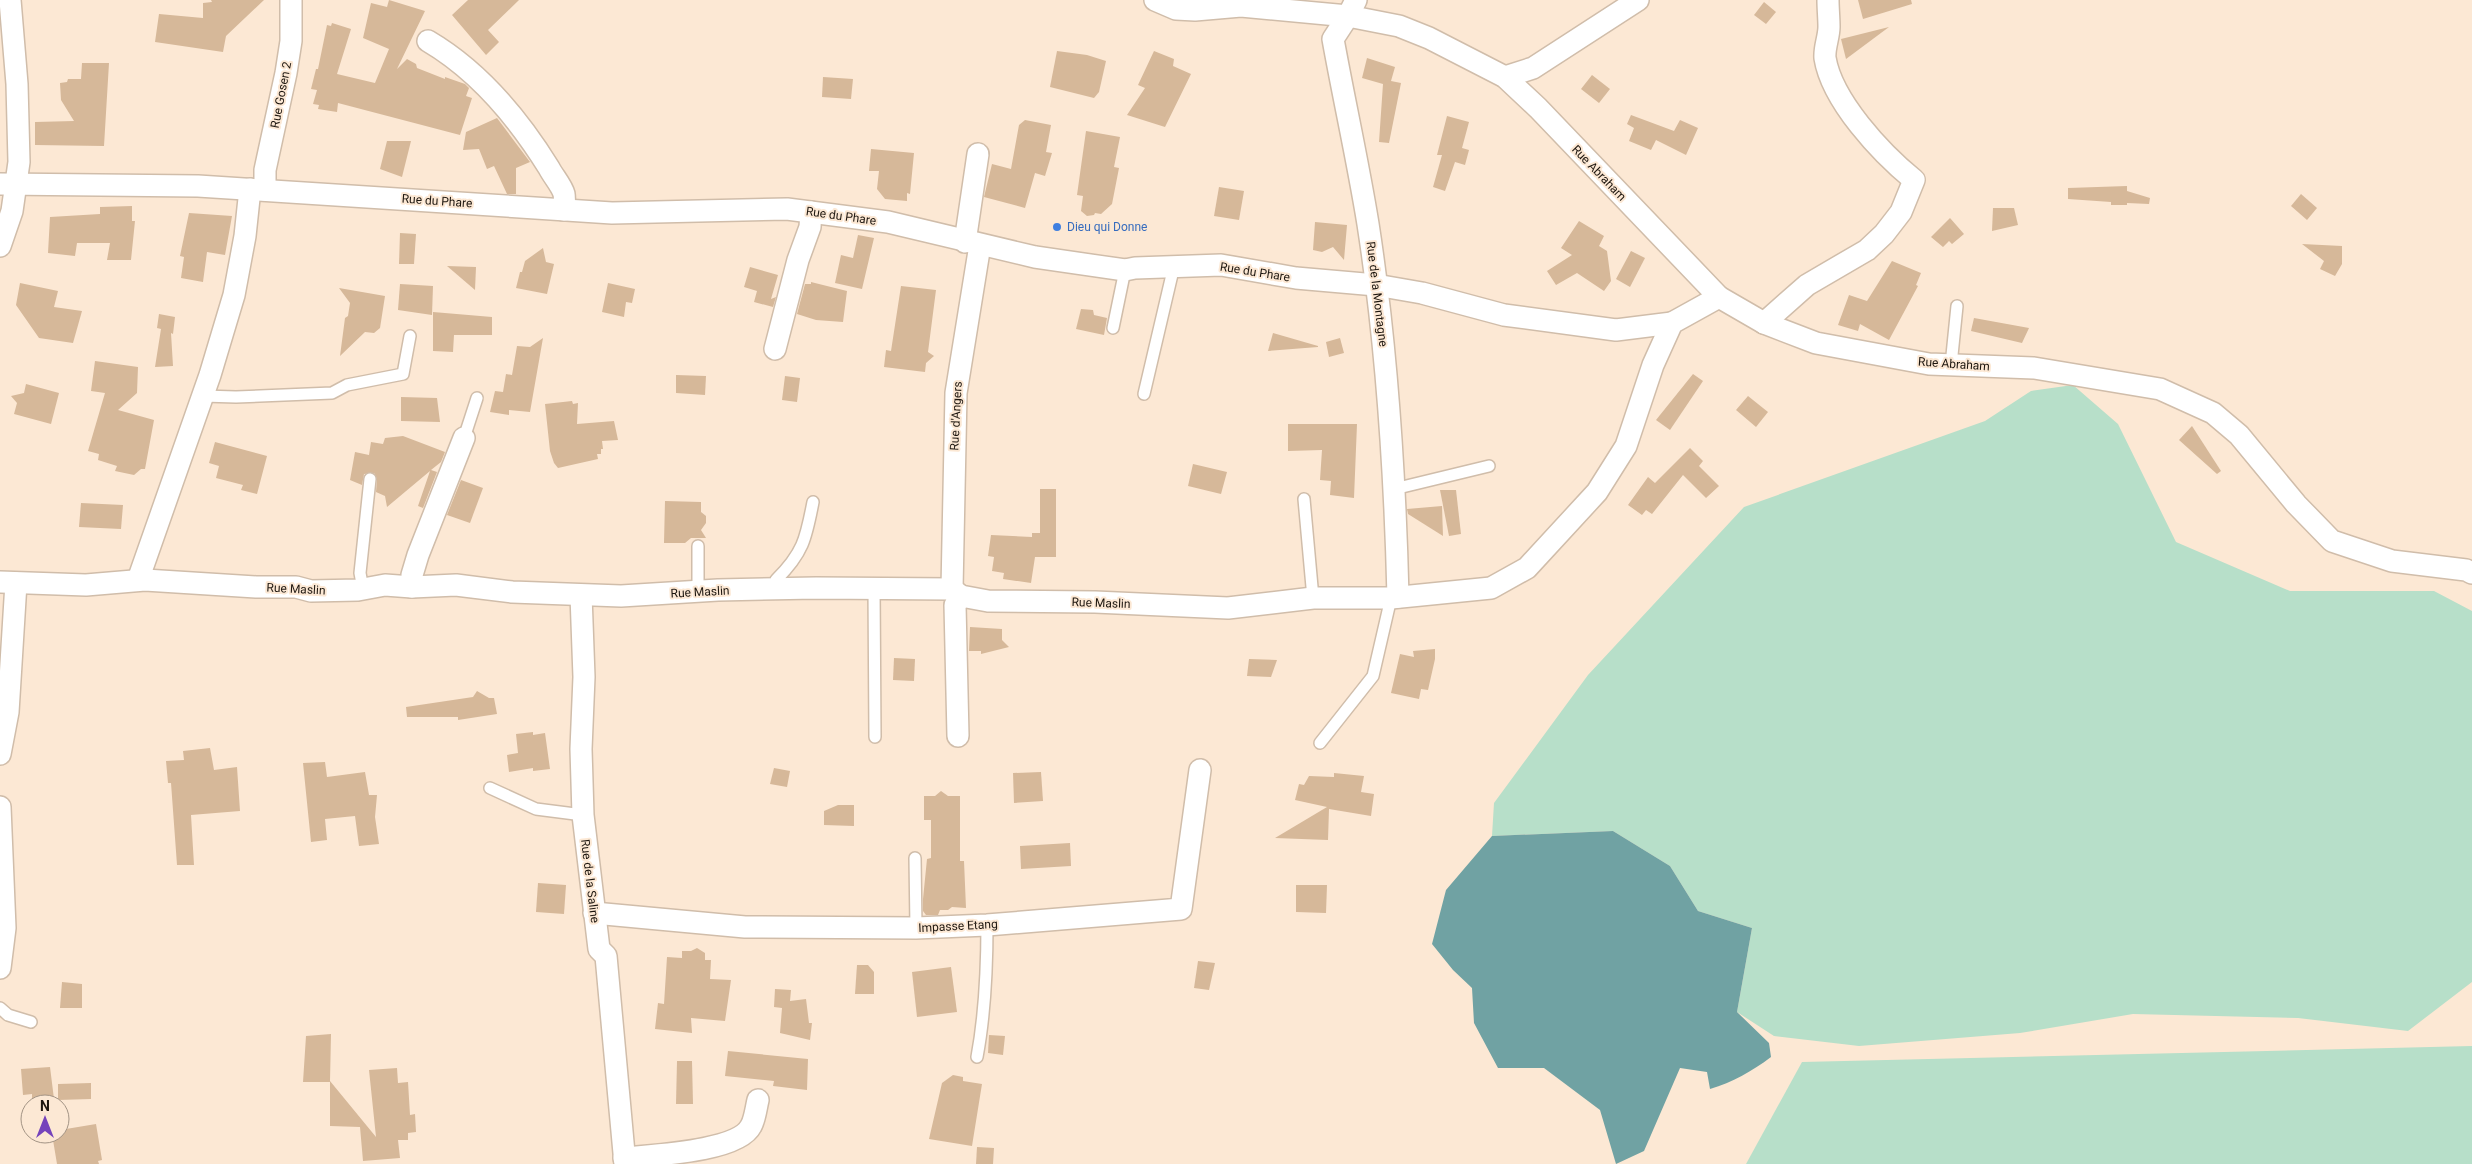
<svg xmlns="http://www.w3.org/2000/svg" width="2472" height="1164" font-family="Roboto,sans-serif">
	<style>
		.green { fill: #b7dfc9 }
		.water { fill: #70a2a3 }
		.building { fill: #d6b899 }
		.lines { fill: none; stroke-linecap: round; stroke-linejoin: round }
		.lane-casing { stroke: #d0bdaa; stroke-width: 14 }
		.street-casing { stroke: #d0bdaa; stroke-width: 24 }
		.lane { stroke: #fff; stroke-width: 11 }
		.street { stroke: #fff; stroke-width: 21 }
		.shop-dot { fill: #3f7fe0; stroke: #fce8d4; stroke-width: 2 }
		.labels { text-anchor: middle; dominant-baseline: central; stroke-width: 4; stroke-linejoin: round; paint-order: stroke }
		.street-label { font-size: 12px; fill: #1d160f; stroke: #fce8d4 }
		.shop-label { font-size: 12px; fill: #366cbe; stroke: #fce8d4; text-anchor: start }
	</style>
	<rect width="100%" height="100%" fill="#fce8d4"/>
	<g class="green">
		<polygon points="2073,385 2118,424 2176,542 2290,591 2434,591 2472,611 2472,982 2408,1031 2298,1018 2133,1014 2020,1033 1859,1046 1774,1036 1737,1012 1752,928 1698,911 1670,866 1613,831 1492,836 1494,803 1588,675 1744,507 1985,421 2031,391"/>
		<polygon points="2472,1046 2472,1164 1746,1164 1802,1062"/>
	</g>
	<path class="water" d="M1613 831 1670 866 1698 911 1752 928 1737 1012 1769 1043 1771 1057C1751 1072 1733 1082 1710 1089L1707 1072 1680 1068 1644 1151 1616 1164 1600 1110 1544 1068H1498L1474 1023 1472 988 1453 970 1432 944 1446 890 1492 836Z"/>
	<g class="building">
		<polygon points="211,0 264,0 226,36 223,52 155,42 159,14 203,18 203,3 212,2"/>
		<polygon points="389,0 425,11 397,69 407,59 416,64 417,68 445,79 445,77 465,84 469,88 466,96 472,98 460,135 338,103 337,112 318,109 319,105 313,104 317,90 311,89 316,69 318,69 327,25 331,26 332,23 351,29 337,74 375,83 389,49 363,38 371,3 387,7"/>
		<polygon points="468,0 519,0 488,30 499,42 486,55 452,15"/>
		<polygon points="1858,0 1911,0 1912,4 1863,19"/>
		<polygon points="1764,2 1776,12 1766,24 1754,15"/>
		<polygon points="1889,27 1846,59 1841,39"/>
		<polygon points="1057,51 1087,55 1106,61 1099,92 1094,98 1050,87"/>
		<polygon points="1154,51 1174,59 1173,66 1191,74 1165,127 1127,115 1145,88 1138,85"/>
		<polygon points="1367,58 1395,67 1391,81 1401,83 1389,143 1379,142 1383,84 1362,78"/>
		<polygon points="82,63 109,63 104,146 35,145 35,122 74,121 61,100 60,83 67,82 68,79 81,79"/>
		<polygon points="1592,75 1610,89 1599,103 1581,89"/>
		<polygon points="823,77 853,79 851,99 822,97"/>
		<polygon points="1631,115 1674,131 1680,120 1698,128 1686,155 1656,140 1651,150 1629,141 1634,128 1627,124"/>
		<polygon points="1447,116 1469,122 1462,148 1469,150 1465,165 1455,162 1445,191 1433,187 1442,155 1437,155"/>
		<polygon points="497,118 530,162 516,168 516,194 507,194 494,166 487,169 479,149 463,150 466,132"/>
		<polygon points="1025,120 1051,125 1046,152 1052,153 1045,176 1035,173 1025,208 984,197 992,164 1011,169 1019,125"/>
		<polygon points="1086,131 1120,137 1114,167 1119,168 1112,204 1101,214 1095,213 1094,215 1087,216 1081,211 1083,196 1077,195"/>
		<polygon points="387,141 411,141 402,177 380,169"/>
		<polygon points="871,149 914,153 910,194 907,193 907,201 885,199 877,189 879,171 869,171"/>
		<polygon points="2127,186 2127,191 2150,198 2149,204 2127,203 2127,205 2111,205 2111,202 2068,199 2068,188"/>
		<polygon points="1219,187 1244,191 1239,220 1214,216"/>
		<polygon points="2301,194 2317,208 2307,220 2291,206"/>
		<polygon points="132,206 132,221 135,221 131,260 107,260 110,243 77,243 75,256 48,253 50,217 100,214 100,207"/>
		<polygon points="1993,208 2014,208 2018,225 1992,231"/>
		<polygon points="189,213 232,216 225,255 207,252 203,282 181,278 184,257 180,256"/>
		<polygon points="1950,218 1964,234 1952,244 1949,241 1943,247 1931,237"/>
		<polygon points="1579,221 1604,236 1599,246 1607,251 1611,281 1604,291 1577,273 1556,285 1547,271 1572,255 1561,248"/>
		<polygon points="1315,222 1347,225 1344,260 1333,247 1322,252 1313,250"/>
		<polygon points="400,233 416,234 414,264 399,264"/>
		<polygon points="858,235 874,238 862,289 835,283 841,255 853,258"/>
		<polygon points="2302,244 2342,246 2342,264 2335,276 2320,269 2324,261"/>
		<polygon points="543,248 546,262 554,264 547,294 516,288 520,272 522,272 525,261"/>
		<polygon points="1631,251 1645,258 1630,287 1616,279"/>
		<polygon points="1892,261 1921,273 1916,285 1918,286 1889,340 1860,324 1858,331 1838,325 1849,295 1867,301"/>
		<polygon points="447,266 476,267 475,290"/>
		<polygon points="750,267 778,275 771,299 776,297 773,307 754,302 757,291 744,287"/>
		<polygon points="811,282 847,291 843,322 816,320 797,314 805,284 811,284"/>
		<polygon points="20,283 58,291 54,307 82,311 73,343 39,338 16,305"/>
		<polygon points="608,283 635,289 632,303 626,302 624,317 602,312"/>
		<polygon points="400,284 433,286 432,315 398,310"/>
		<polygon points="901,286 936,290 928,352 934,356 926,363 925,372 884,367 886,350 891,351"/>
		<polygon points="339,288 385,296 380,328 374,333 365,332 340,356 345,318 348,316 350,303"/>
		<polygon points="1081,309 1093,310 1094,315 1107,318 1104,335 1076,329"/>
		<polygon points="433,312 492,317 492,335 454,335 453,352 433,351"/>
		<polygon points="159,314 175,317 173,334 171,333 173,366 155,367 161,329 157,328"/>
		<polygon points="1974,318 2029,328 2022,343 1971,331"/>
		<polygon points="1273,333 1318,346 1318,347 1268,351"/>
		<polygon points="543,338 530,412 509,410 509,415 490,412 495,391 503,392 506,374 512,375 517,346 530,347"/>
		<polygon points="1340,338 1344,353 1329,357 1326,342"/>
		<polygon points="95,361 138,367 137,393 118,410 154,420 145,469 141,469 134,475 115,471 117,466 98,460 99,454 88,451 105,393 91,391"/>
		<polygon points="1693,374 1703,381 1670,430 1656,420"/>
		<polygon points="676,375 706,376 705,395 676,393"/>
		<polygon points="785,376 800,378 797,402 782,400"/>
		<polygon points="26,384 59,393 51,424 14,414 17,403 11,396 24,393"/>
		<polygon points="1748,396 1768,412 1756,427 1736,410"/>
		<polygon points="401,397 437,398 440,422 401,421"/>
		<polygon points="572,401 573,404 578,403 577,424 614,421 618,440 602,441 603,449 601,449 601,454 597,454 598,459 558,468 554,463 550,451 545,404"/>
		<polygon points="1288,424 1357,424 1354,498 1330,495 1331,481 1320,480 1322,450 1288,451"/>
		<polygon points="2192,426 2221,471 2217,474 2179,440"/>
		<polygon points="403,436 445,452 441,462 431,470 437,472 423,508 418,506 430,471 387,507 385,496 376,492 377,479 374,473 364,474 362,485 350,480 355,452 369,455 371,442 383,444 385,438"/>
		<polygon points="215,442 267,456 257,494 241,490 243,485 216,478 219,466 209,463"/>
		<polygon points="1690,448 1703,461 1699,466 1719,486 1706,498 1683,475 1652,514 1646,510 1642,515 1628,505 1648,477 1655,483"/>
		<polygon points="1193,464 1227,472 1221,494 1188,486"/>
		<polygon points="461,480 483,488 470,523 447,515"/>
		<polygon points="1040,489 1056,489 1056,557 1035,557 1031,583 1003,579 1004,573 992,571 994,557 988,556 991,535 1032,537 1032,533 1040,533"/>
		<polygon points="1440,490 1456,490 1461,534 1449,536"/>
		<polygon points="665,501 701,502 701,512 706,516 706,523 701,530 706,538 691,538 685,543 664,543"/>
		<polygon points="81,503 123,505 121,529 79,527"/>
		<polygon points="1442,506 1443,536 1408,514 1407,509"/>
		<polygon points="970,627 1002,629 1002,640 1009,647 981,654 981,651 969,651"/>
		<polygon points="1435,649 1435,659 1428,690 1421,689 1419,699 1391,693 1400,654 1414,657 1413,651"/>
		<polygon points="894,658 915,659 914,681 893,680"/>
		<polygon points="1249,659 1277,660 1271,677 1247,676"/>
		<polygon points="477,691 489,698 494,698 497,714 458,720 458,717 407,717 406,707 473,697"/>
		<polygon points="533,732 533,735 545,733 550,769 533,771 533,768 509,772 507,755 518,753 516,734"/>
		<polygon points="210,748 214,770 237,767 240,811 191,815 194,865 177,865 171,783 168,783 166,761 184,760 183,751"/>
		<polygon points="325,762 327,777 365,772 369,795 377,795 375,817 379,844 359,846 355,816 325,819 327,840 311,842 303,763"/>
		<polygon points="774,768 790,771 787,787 770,784"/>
		<polygon points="1041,772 1043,801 1014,803 1013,773"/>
		<polygon points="1334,773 1364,776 1361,792 1374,794 1371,816 1329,809 1328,840 1275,838 1327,807 1295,800 1299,784 1304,785 1309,776 1334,777"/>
		<polygon points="941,791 948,796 960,796 960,861 964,861 966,908 952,907 948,910 940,910 938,915 926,915 923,911 923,899 927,859 931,858 931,820 924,820 924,796 935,796"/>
		<polygon points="838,805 854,805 854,826 824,825 824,811"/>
		<polygon points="1070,843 1071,866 1021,869 1020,846"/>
		<polygon points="538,883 566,885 564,914 536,912"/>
		<polygon points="1296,885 1327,885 1326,913 1296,912"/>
		<polygon points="697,948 705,953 705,960 711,960 710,979 731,980 725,1021 691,1018 692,1033 655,1029 658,1003 664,1004 667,957 682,958 682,951 691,951"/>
		<polygon points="1198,961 1215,963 1209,990 1194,988"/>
		<polygon points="857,965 868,965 874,972 874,994 855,994"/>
		<polygon points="951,967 957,1012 917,1017 912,972"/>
		<polygon points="62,982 82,984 82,1008 60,1008"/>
		<polygon points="775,989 791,990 790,1001 806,999 809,1023 812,1023 810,1040 780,1033 782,1008 774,1007"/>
		<polygon points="331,1034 330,1081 376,1137 369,1070 397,1068 398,1083 408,1082 410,1115 415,1114 416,1132 408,1133 408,1140 398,1140 400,1158 363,1161 360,1127 330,1126 330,1082 303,1082 306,1036"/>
		<polygon points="989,1035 1005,1036 1003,1055 988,1053"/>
		<polygon points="728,1051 808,1059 807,1090 773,1086 774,1081 725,1076"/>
		<polygon points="677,1061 692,1061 693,1104 676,1104"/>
		<polygon points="50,1067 54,1099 32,1101 32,1094 23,1095 21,1069"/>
		<polygon points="953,1075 963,1077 963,1081 982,1084 972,1146 929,1139 942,1083"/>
		<polygon points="91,1083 91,1099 58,1100 58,1084"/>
		<polygon points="96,1124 102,1160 98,1161 99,1164 57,1164 52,1134 60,1134 60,1130"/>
		<polygon points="977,1147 994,1148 993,1164 976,1164"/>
	</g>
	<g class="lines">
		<g class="lane-casing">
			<g id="lane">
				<polyline points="1113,328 1125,270"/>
				<polyline points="1951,365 1957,306"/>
				<polyline points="1144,394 1174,266"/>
				<polyline points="203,396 236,397 332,393 347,385 403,374 410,336"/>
				<polyline points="464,438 477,398"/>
				<polyline points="1394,489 1489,466"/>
				<polyline points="1304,499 1313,598"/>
				<polyline points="874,588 875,737"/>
				<polyline points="363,589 360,573 370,479"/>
				<path d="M775 590 776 580C803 553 806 539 813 502"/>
				<polyline points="698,591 698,546"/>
				<polyline points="1320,743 1373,676 1391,598"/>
				<polyline points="490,788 536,809 583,815"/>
				<polyline points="915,858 916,928"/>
				<polyline points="0,1008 8,1015 31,1022"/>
				<path d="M977 1057C985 1014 987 969 987 925"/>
			</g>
		</g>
		<g class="street-casing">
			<g id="street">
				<polyline points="1155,0 1176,9 1195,10 1241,6 1348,16 1399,26 1429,38 1505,77 1538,108 1719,297 1764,323 1816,343 1929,364 2034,368 2160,389 2213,413 2239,435 2296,504 2332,541 2392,561 2466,570 2472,573"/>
				<path d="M1356 0 1348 16 1333 39C1344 100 1358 162 1368 224 1387 347 1395 473 1398 597"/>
				<path d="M428 41C479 71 518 118 549 168 553 176 562 186 564 194 565 199 564 205 564 210"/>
				<polyline points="1505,77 1533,68 1638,0"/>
				<polyline points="0,184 198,186 612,213 787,209 888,222 1035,257 1125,270 1135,268 1221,265 1296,278 1376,285 1422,293 1504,315 1616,330 1672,323"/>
				<polyline points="265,190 265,170 286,73 291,41 291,0"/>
				<polyline points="965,242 978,154"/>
				<polyline points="0,246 12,211 19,162 17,84 10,0"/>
				<path d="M1764 323 1807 285 1867 250 1884 234 1901 212 1914 180C1881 153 1832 101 1825 58 1824 48 1829 37 1829 27 1829 18 1828 9 1828 0"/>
				<polyline points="775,349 798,260 810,227 811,212"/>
				<polyline points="138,580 210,375 234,295 245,236 250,189"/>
				<polyline points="0,582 86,585 145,580 256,587 296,587 311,591 358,590 385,585 412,587 456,585 512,592 621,596 718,590 816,588 952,589 961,596 988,601 1095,602 1228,608 1313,598 1391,598 1491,588 1527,568 1597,492 1626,446 1653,365 1672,323 1719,297"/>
				<polyline points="412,587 412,575 418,555 464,438"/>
				<polyline points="952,589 956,393 980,245"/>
				<polyline points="581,595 584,677 581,749 583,815 599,949 606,956 625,1164"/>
				<polyline points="958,736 955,605 961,596"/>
				<polyline points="0,754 8,712 16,583"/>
				<polyline points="0,807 5,928 0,968"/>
				<polyline points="594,913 745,927 916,928 987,925 1181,909 1200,770"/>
				<path d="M624 1158C651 1155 738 1152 751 1126 755 1119 756 1108 758 1100"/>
			</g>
		</g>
		<use href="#lane" class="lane"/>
		<use href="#street" class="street"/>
	</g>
	<circle class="shop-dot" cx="1057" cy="227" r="5"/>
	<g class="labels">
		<g class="street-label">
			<text transform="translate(281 95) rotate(-79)">Rue Gosen 2</text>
			<text transform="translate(1599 173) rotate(46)">Rue Abraham</text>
			<text transform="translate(437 201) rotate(4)">Rue du Phare</text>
			<text transform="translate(841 216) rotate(8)">Rue du Phare</text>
			<text transform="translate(1255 272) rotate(9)">Rue du Phare</text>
			<text transform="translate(1377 294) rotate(83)">Rue de la Montagne</text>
			<text transform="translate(1954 364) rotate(4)">Rue Abraham</text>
			<text transform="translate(956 416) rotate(-87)">Rue d'Angers</text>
			<text transform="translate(296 589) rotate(3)">Rue Maslin</text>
			<text transform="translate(700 592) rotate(-3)">Rue Maslin</text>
			<text transform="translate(1101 603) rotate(2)">Rue Maslin</text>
			<text transform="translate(590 881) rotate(83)">Rue de la Saline</text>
			<text transform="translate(958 926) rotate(-3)">Impasse Etang</text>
		</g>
		<g class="shop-label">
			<text x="1067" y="227">Dieu qui Donne</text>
		</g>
	</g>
	<g transform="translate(45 1119)"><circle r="24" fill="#fce8d4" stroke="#a39485"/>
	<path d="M0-4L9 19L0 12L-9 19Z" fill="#7543bb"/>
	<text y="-8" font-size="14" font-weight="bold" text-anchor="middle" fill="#1d160f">N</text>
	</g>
</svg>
